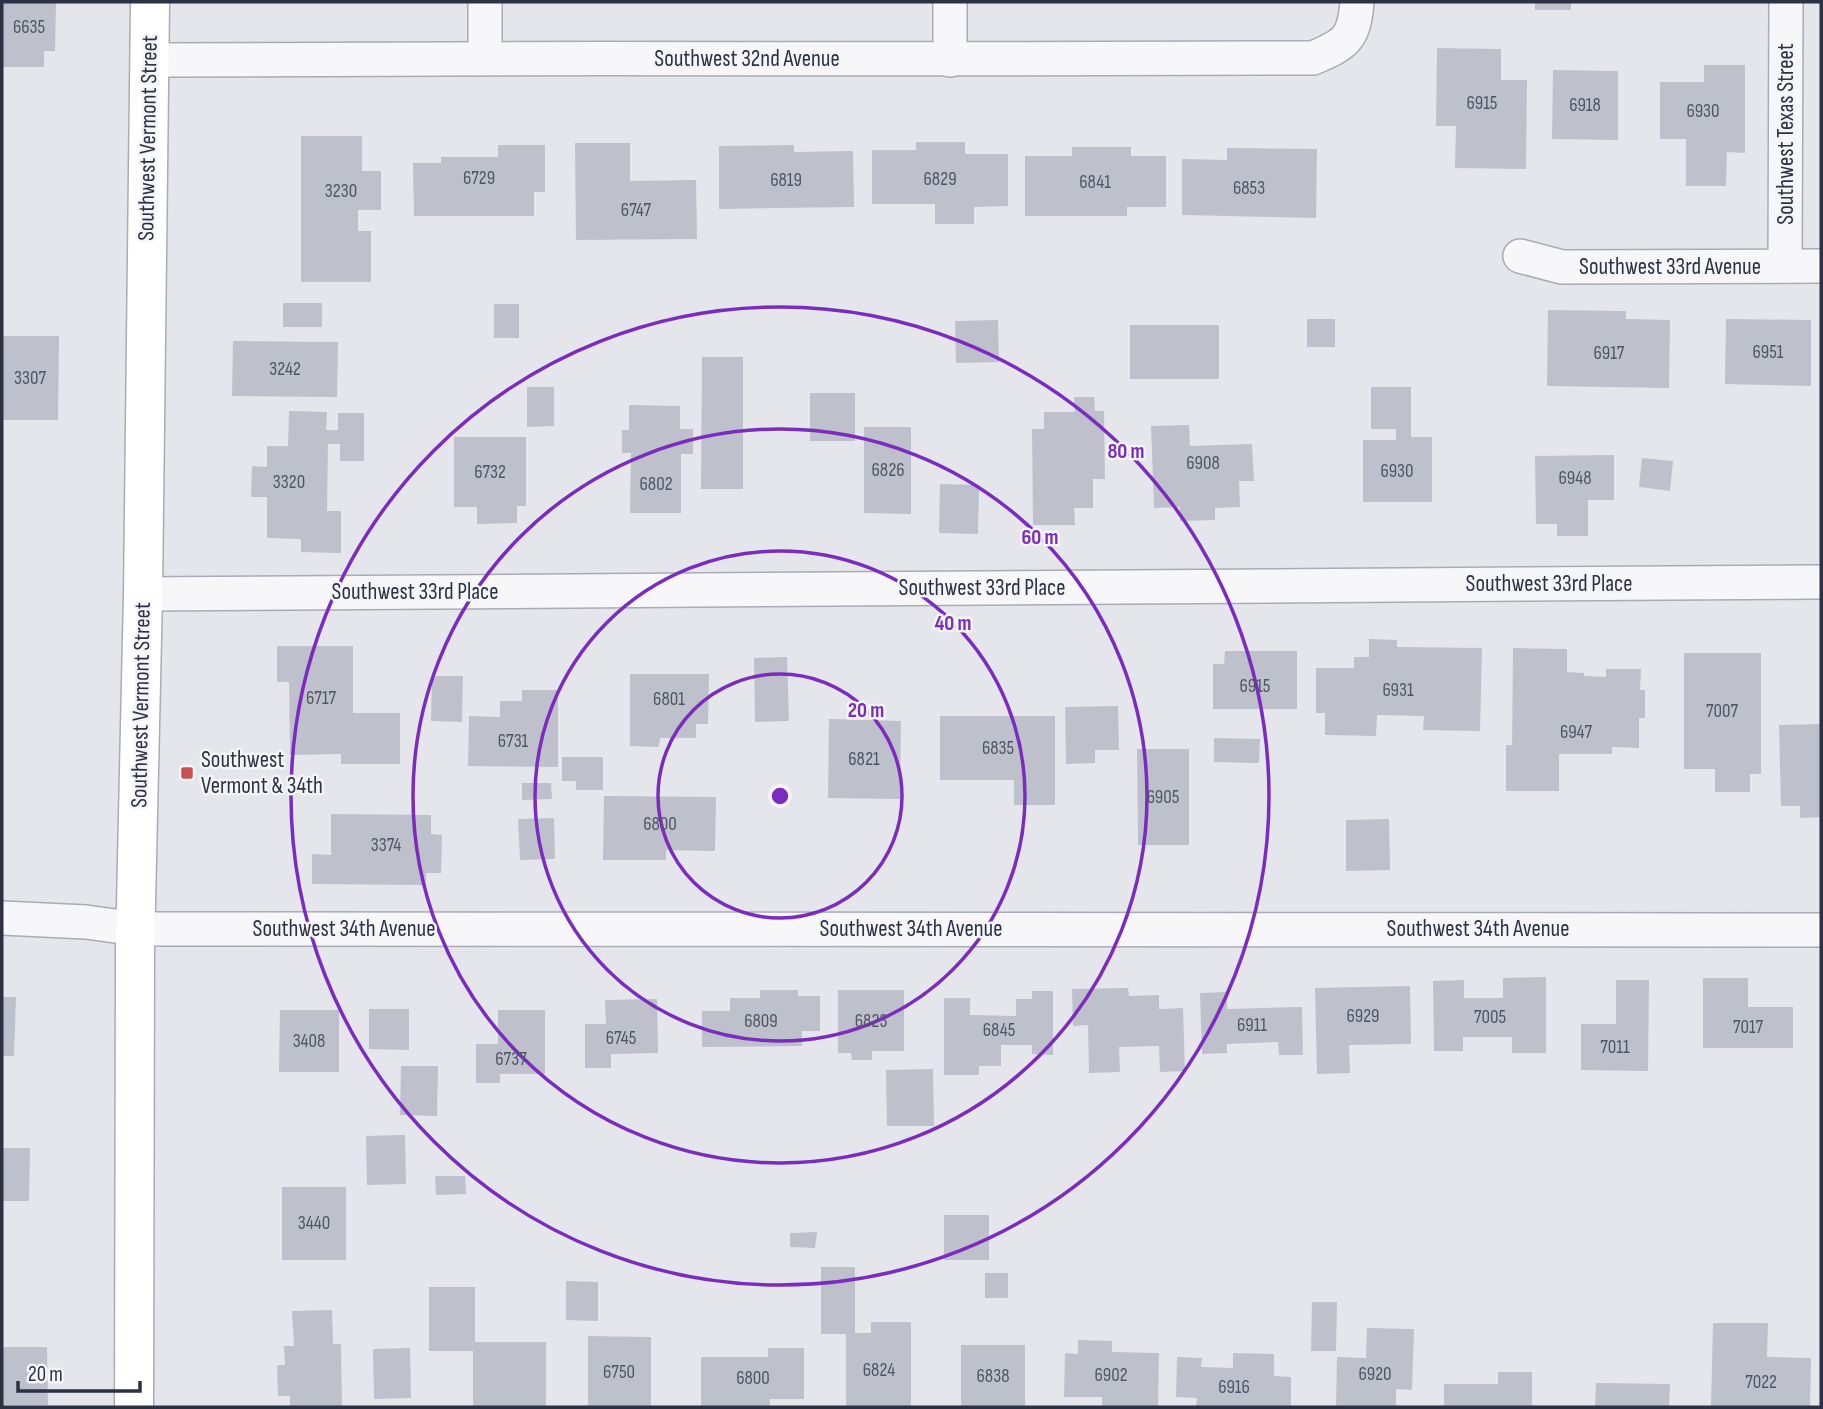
<svg xmlns="http://www.w3.org/2000/svg" width="1823" height="1409" font-family="'Sofia Sans Condensed',sans-serif">
	<style>
		.building { fill: #bec1cb }
		.lines { fill: none; stroke-linecap: round; stroke-linejoin: round }
		.minor-casing { stroke: #a9acb5; stroke-width: 36 }
		.secondary-casing { stroke: #a9acb5; stroke-width: 41 }
		.minor { stroke: #f7f7f9; stroke-width: 33 }
		.secondary { stroke: #fff; stroke-width: 38 }
		.ring { fill: none; stroke: #7b2cbf; stroke-width: 3.5 }
		.poi-dot { fill: #c95052; stroke: #f4f5f8; stroke-width: 2.5 }
		.labels { text-anchor: middle; dominant-baseline: central; stroke-width: 5; stroke-linejoin: round; paint-order: stroke }
		.number-label { font-size: 19px; fill: #505565 }
		.street-label { font-size: 23px; fill: #2c3143; stroke: #f4f5f8 }
		.poi-label { font-size: 23px; fill: #2c3143; stroke: #f4f5f8; text-anchor: start }
		.centre { fill: #7b2cbf; stroke: #f4f5f8; stroke-width: 3.5 }
		.ring-label { font-size: 21px; text-anchor: middle; font-weight: bold; fill: #7b2cbf; stroke: #f4f5f8; stroke-width: 5; stroke-linejoin: round; paint-order: stroke }
	</style>
	<rect width="100%" height="100%" fill="#e4e6eb"/>
	<g class="building">
		<polygon points="2,2 56,2 55,51 44,51 44,67 2,67"/>
		<rect x="1535" y="2" width="36" height="8"/>
		<polygon points="1437,48 1501,49 1501,80 1527,80 1526,169 1455,168 1456,126 1436,126"/>
		<polygon points="1704,65 1745,65 1745,153 1727,152 1726,186 1686,186 1686,139 1660,139 1660,82 1704,82"/>
		<polygon points="1553,70 1618,71 1618,140 1552,139"/>
		<polygon points="301,136 362,136 362,171 381,171 381,210 358,210 358,231 371,231 371,282 301,282"/>
		<polygon points="916,142 965,142 965,154 1008,154 1008,206 974,207 974,224 935,224 935,204 872,204 872,150 916,150"/>
		<polygon points="575,143 630,143 630,181 696,180 697,239 576,240"/>
		<polygon points="498,145 545,145 545,192 534,192 534,216 414,216 413,163 441,163 441,157 498,157"/>
		<polygon points="794,145 794,152 853,151 854,207 719,209 719,146"/>
		<polygon points="1072,147 1131,147 1131,156 1166,156 1166,207 1127,207 1127,216 1025,216 1025,156 1072,156"/>
		<polygon points="1227,148 1317,149 1316,218 1182,215 1182,159 1227,160"/>
		<rect x="283" y="303" width="39" height="24"/>
		<rect x="494" y="304" width="25" height="34"/>
		<polygon points="1548,310 1626,311 1626,319 1670,320 1669,388 1547,386"/>
		<rect x="1307" y="319" width="28" height="28"/>
		<polygon points="1726,319 1811,320 1811,386 1725,384"/>
		<polygon points="998,320 999,362 956,363 955,321"/>
		<rect x="1130" y="325" width="89" height="54"/>
		<polygon points="2,336 59,336 58,420 2,420"/>
		<polygon points="233,341 338,342 337,397 232,396"/>
		<polygon points="702,357 743,357 743,489 701,489"/>
		<polygon points="527,387 554,387 554,426 527,427"/>
		<polygon points="1371,387 1411,387 1411,437 1432,437 1432,502 1363,502 1363,440 1396,440 1396,429 1371,429"/>
		<rect x="810" y="393" width="45" height="48"/>
		<polygon points="1074,397 1094,397 1095,411 1104,411 1105,479 1093,479 1093,508 1074,508 1075,525 1033,525 1032,429 1044,429 1044,412 1075,412"/>
		<polygon points="629,405 680,406 680,429 693,429 693,454 681,454 681,513 630,513 631,453 622,453 622,430 629,430"/>
		<polygon points="289,411 327,412 326,430 338,430 338,413 364,413 364,461 340,461 340,444 328,444 327,511 341,511 341,553 301,552 301,539 267,538 267,497 251,497 252,466 267,467 267,446 288,446"/>
		<polygon points="1189,425 1190,446 1252,444 1254,481 1239,481 1240,507 1215,508 1215,520 1180,521 1180,507 1154,508 1151,426"/>
		<polygon points="864,427 911,427 911,514 864,513"/>
		<polygon points="454,437 526,437 526,506 517,506 517,523 477,524 477,507 454,507"/>
		<polygon points="1614,455 1614,500 1588,500 1588,536 1557,536 1557,524 1536,524 1535,456"/>
		<polygon points="1642,458 1673,461 1670,491 1639,487"/>
		<polygon points="940,484 979,485 978,534 939,533"/>
		<polygon points="1369,639 1397,640 1397,647 1482,648 1480,731 1423,730 1424,716 1377,715 1376,736 1325,735 1325,713 1316,713 1316,668 1354,668 1354,657 1369,657"/>
		<polygon points="277,646 353,646 353,713 400,713 400,764 341,764 341,754 290,755 289,682 277,682"/>
		<polygon points="1513,648 1567,649 1567,672 1584,673 1584,676 1606,677 1606,669 1641,669 1640,690 1645,690 1645,718 1639,718 1639,748 1612,747 1612,754 1559,754 1559,791 1506,791 1506,745 1512,745"/>
		<polygon points="1225,651 1297,651 1297,709 1213,709 1213,664 1224,664"/>
		<polygon points="1684,653 1761,653 1761,774 1750,774 1750,792 1715,792 1715,769 1684,769"/>
		<polygon points="787,657 789,721 755,722 754,658"/>
		<polygon points="630,674 709,674 708,724 696,724 696,738 660,738 659,747 630,746"/>
		<polygon points="432,676 463,676 462,722 431,721"/>
		<polygon points="522,690 558,690 558,767 468,766 469,716 500,717 500,701 522,701"/>
		<polygon points="1118,706 1119,750 1095,750 1095,763 1066,764 1065,707"/>
		<polygon points="940,716 1055,716 1055,805 1014,805 1014,780 940,780"/>
		<polygon points="829,719 901,721 900,799 828,798"/>
		<polygon points="1821,724 1821,817 1800,818 1800,806 1781,806 1779,725"/>
		<polygon points="1214,738 1260,739 1259,763 1214,762"/>
		<polygon points="1137,749 1189,749 1189,845 1138,845"/>
		<polygon points="562,757 603,757 603,790 576,790 576,781 562,781"/>
		<polygon points="522,783 551,783 552,799 522,800"/>
		<polygon points="604,796 716,797 715,851 666,850 666,860 603,860"/>
		<polygon points="331,814 431,815 431,834 442,835 441,873 426,873 426,885 312,884 312,854 331,855"/>
		<polygon points="554,818 555,859 520,860 518,819"/>
		<polygon points="1389,819 1390,870 1346,871 1346,820"/>
		<polygon points="1546,977 1546,1053 1512,1053 1512,1037 1463,1037 1463,1051 1434,1051 1433,981 1464,980 1464,998 1503,998 1503,978"/>
		<polygon points="1703,978 1748,978 1748,1007 1793,1007 1793,1048 1703,1048"/>
		<polygon points="1616,980 1649,980 1648,1071 1581,1070 1581,1024 1616,1024"/>
		<polygon points="1410,986 1411,1044 1349,1045 1350,1073 1317,1074 1315,988"/>
		<polygon points="1128,988 1129,996 1159,995 1159,1009 1183,1008 1185,1071 1160,1072 1159,1046 1119,1047 1120,1072 1089,1073 1088,1025 1073,1026 1072,989"/>
		<polygon points="760,990 798,990 798,996 820,996 820,1031 802,1031 802,1046 702,1047 702,1011 730,1011 730,998 760,998"/>
		<polygon points="838,990 904,990 904,1051 872,1051 872,1060 852,1060 851,1053 838,1053"/>
		<polygon points="1032,991 1053,991 1053,1055 1032,1054 1032,1045 1001,1045 1001,1066 979,1066 979,1075 944,1075 944,998 970,998 970,1015 1016,1016 1016,999 1032,999"/>
		<polygon points="1227,992 1227,1009 1302,1007 1303,1055 1279,1055 1278,1042 1227,1044 1227,1053 1202,1054 1200,993"/>
		<polygon points="2,997 16,997 14,1056 2,1056"/>
		<polygon points="657,999 658,1053 611,1054 611,1068 585,1068 585,1024 606,1024 605,1000"/>
		<polygon points="369,1009 409,1009 409,1050 369,1049"/>
		<polygon points="280,1010 339,1010 339,1072 279,1072"/>
		<polygon points="498,1010 545,1010 545,1074 500,1074 500,1083 476,1083 476,1044 498,1044"/>
		<polygon points="401,1066 438,1066 437,1116 400,1115"/>
		<polygon points="933,1069 934,1126 887,1126 886,1070"/>
		<polygon points="405,1135 406,1184 367,1185 366,1136"/>
		<polygon points="2,1148 30,1148 29,1201 2,1201"/>
		<polygon points="435,1176 465,1176 466,1194 436,1195"/>
		<rect x="282" y="1187" width="64" height="73"/>
		<rect x="944" y="1215" width="45" height="45"/>
		<polygon points="817,1232 815,1248 790,1247 790,1233"/>
		<polygon points="821,1267 855,1267 855,1333 871,1333 871,1322 911,1322 911,1406 846,1407 846,1334 821,1334"/>
		<rect x="985" y="1273" width="23" height="25"/>
		<polygon points="566,1281 598,1282 598,1321 566,1320"/>
		<polygon points="429,1287 475,1287 475,1342 546,1342 546,1406 473,1407 473,1351 429,1351"/>
		<polygon points="1312,1302 1337,1302 1336,1351 1311,1351"/>
		<polygon points="332,1310 333,1344 341,1344 342,1407 290,1407 290,1396 278,1396 277,1365 285,1365 284,1346 294,1346 292,1311"/>
		<polygon points="1713,1323 1768,1323 1767,1357 1811,1358 1810,1407 1711,1406"/>
		<polygon points="1367,1328 1414,1329 1412,1390 1396,1389 1396,1407 1336,1407 1337,1357 1366,1358"/>
		<polygon points="588,1336 651,1337 651,1407 588,1407"/>
		<polygon points="1078,1340 1112,1341 1112,1352 1159,1353 1158,1407 1102,1407 1102,1397 1064,1397 1065,1353 1078,1354"/>
		<rect x="961" y="1345" width="64" height="62"/>
		<polygon points="2,1347 47,1347 48,1405 2,1405"/>
		<polygon points="410,1348 411,1398 374,1399 373,1349"/>
		<polygon points="768,1348 804,1348 804,1399 770,1399 770,1407 701,1407 701,1357 768,1357"/>
		<polygon points="1233,1353 1274,1354 1274,1376 1291,1377 1291,1407 1196,1407 1197,1398 1176,1397 1177,1357 1202,1358 1201,1367 1233,1368"/>
		<polygon points="1498,1372 1532,1372 1532,1407 1444,1407 1444,1384 1498,1384"/>
		<polygon points="1596,1383 1670,1384 1669,1407 1595,1407"/>
	</g>
	<g class="lines">
		<g class="minor-casing">
			<g id="minor">
				<polyline points="485,57 485,2"/>
				<path d="M149 60C537 57 925 60 1313 58 1346 44 1354 39 1357 2"/>
				<polyline points="950,60 950,2"/>
				<polyline points="1520,256 1562,267 1821,266"/>
				<polyline points="1785,266 1786,2"/>
				<polyline points="143,594 1821,582"/>
				<polyline points="2,918 86,922 137,929 1821,930"/>
			</g>
		</g>
		<g class="secondary-casing">
			<polyline id="secondary" points="134,1407 135,948 143,594 150,2"/>
		</g>
		<use href="#minor" class="minor"/>
		<use href="#secondary" class="secondary"/>
	</g>
	<g class="ring">
		<circle cx="780" cy="796" r="122"/>
		<circle cx="780" cy="796" r="245"/>
		<circle cx="780" cy="796" r="367"/>
		<circle cx="780" cy="796" r="489"/>
	</g>
	<rect class="poi-dot" x="180" y="766" width="14" height="14" rx="3.5"/>
	<g class="labels">
		<g class="number-label">
			<text x="29" y="27">6635</text>
			<text x="1482" y="103">6915</text>
			<text x="1585" y="105">6918</text>
			<text x="1703" y="111">6930</text>
			<text x="479" y="178">6729</text>
			<text x="940" y="179">6829</text>
			<text x="786" y="180">6819</text>
			<text x="1095" y="182">6841</text>
			<text x="1249" y="188">6853</text>
			<text x="341" y="191">3230</text>
			<text x="636" y="210">6747</text>
			<text x="1768" y="352">6951</text>
			<text x="1609" y="353">6917</text>
			<text x="285" y="369">3242</text>
			<text x="30" y="378">3307</text>
			<text x="1203" y="463">6908</text>
			<text x="888" y="470">6826</text>
			<text x="1397" y="471">6930</text>
			<text x="490" y="472">6732</text>
			<text x="1575" y="478">6948</text>
			<text x="289" y="482">3320</text>
			<text x="656" y="484">6802</text>
			<text x="1255" y="686">6915</text>
			<text x="1398" y="690">6931</text>
			<text x="321" y="698">6717</text>
			<text x="669" y="699">6801</text>
			<text x="1722" y="711">7007</text>
			<text x="1576" y="732">6947</text>
			<text x="513" y="741">6731</text>
			<text x="998" y="748">6835</text>
			<text x="864" y="759">6821</text>
			<text x="1163" y="797">6905</text>
			<text x="660" y="824">6800</text>
			<text x="386" y="845">3374</text>
			<text x="1363" y="1016">6929</text>
			<text x="1490" y="1017">7005</text>
			<text x="761" y="1021">6809</text>
			<text x="871" y="1021">6823</text>
			<text x="1252" y="1025">6911</text>
			<text x="1748" y="1027">7017</text>
			<text x="999" y="1030">6845</text>
			<text x="621" y="1038">6745</text>
			<text x="309" y="1041">3408</text>
			<text x="1615" y="1047">7011</text>
			<text x="511" y="1059">6737</text>
			<text x="314" y="1223">3440</text>
			<text x="879" y="1370">6824</text>
			<text x="619" y="1372">6750</text>
			<text x="1375" y="1374">6920</text>
			<text x="1111" y="1375">6902</text>
			<text x="993" y="1376">6838</text>
			<text x="753" y="1378">6800</text>
			<text x="1761" y="1382">7022</text>
			<text x="1234" y="1387">6916</text>
		</g>
		<g class="street-label">
			<text x="747" y="59">Southwest 32nd Avenue</text>
			<text transform="translate(1786 134) rotate(-90)">Southwest Texas Street</text>
			<text transform="translate(148 138) rotate(-89)">Southwest Vermont Street</text>
			<text x="1670" y="267">Southwest 33rd Avenue</text>
			<text x="1549" y="584">Southwest 33rd Place</text>
			<text x="982" y="588">Southwest 33rd Place</text>
			<text x="415" y="592">Southwest 33rd Place</text>
			<text transform="translate(141 705) rotate(-89)">Southwest Vermont Street</text>
			<text x="344" y="929">Southwest 34th Avenue</text>
			<text x="911" y="929">Southwest 34th Avenue</text>
			<text x="1478" y="929">Southwest 34th Avenue</text>
		</g>
		<g class="poi-label">
			<text x="201" y="760">Southwest<tspan x="201" dy="26">Vermont &amp; 34th</tspan></text>
		</g>
	</g>
	<circle cx="780" cy="796" r="10" class="centre"/>
	<g class="ring-label">
		<text x="1126" y="458">80 m</text>
		<text x="1040" y="544">60 m</text>
		<text x="953" y="630">40 m</text>
		<text x="866" y="717">20 m</text>
	</g>
	<rect width="1823" height="1409" fill="none" stroke="#2c3143" stroke-width="7"/>
	<path d="M18 1381v10h122v-10" fill="none" stroke="#2c3143" stroke-width="3.5"/>
	<text x="28" y="1381" font-size="21" fill="#2c3143" stroke="#f4f5f8" stroke-width="5" paint-order="stroke">20 m</text>
</svg>
